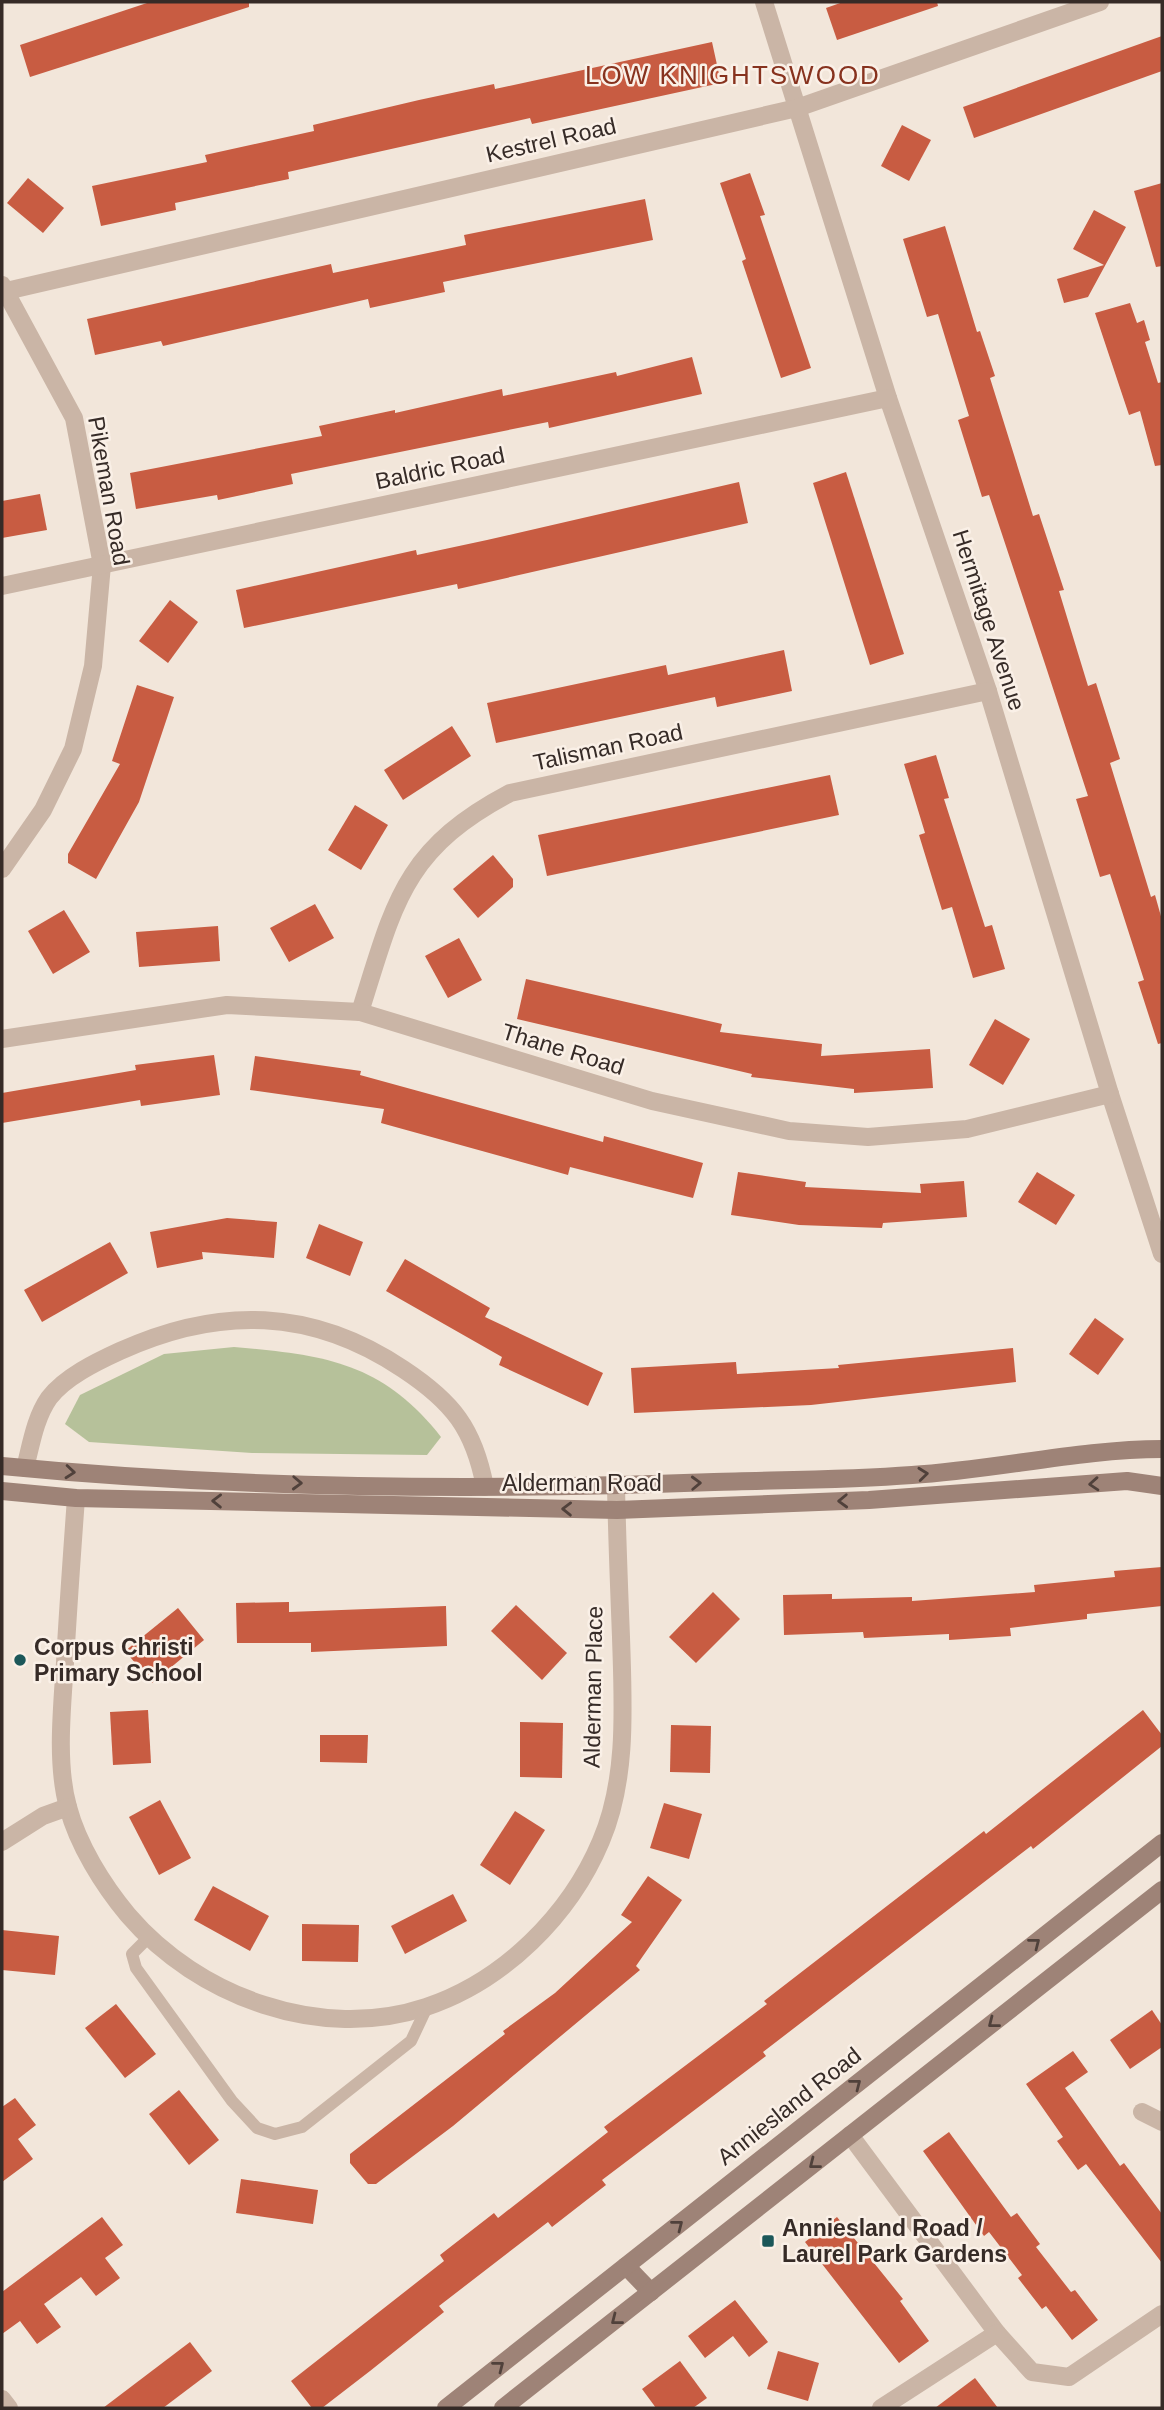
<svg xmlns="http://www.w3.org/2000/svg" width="1164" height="2410" font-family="Arial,sans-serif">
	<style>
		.green { fill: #b6c19a }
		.building { fill: #c85c42 }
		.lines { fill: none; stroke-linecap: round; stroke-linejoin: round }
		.lane { stroke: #cab5a6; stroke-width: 12 }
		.street { stroke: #cab5a6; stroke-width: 18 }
		.secondary { stroke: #9e8377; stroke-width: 18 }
		.oneway { stroke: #50413b }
		.poi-dot { fill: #1c5759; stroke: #faf0e7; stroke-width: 2.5 }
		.labels { text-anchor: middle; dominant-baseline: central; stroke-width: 5; stroke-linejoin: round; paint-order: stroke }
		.street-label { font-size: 23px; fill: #362b27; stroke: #faf0e7 }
		.poi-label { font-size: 23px; font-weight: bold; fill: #362b27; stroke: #faf0e7; text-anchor: start }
		.quarter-label { font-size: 26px; letter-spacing: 2px; fill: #87321e; stroke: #faf0e7 }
	</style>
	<rect width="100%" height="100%" fill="#f2e6da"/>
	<path class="green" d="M234 1347C324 1355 382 1362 441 1437L427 1455 252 1453 89 1442 65 1424 80 1395 164 1354Z"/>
	<g class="building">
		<polygon points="150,2 249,2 249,7 30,77 20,45"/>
		<polygon points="843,2 937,2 938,6 837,40 826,8"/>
		<polygon points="1162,36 1162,71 974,138 963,107"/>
		<polygon points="712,42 721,83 532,124 530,118 288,172 289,179 175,203 176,210 101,226 92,186 207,162 205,155 314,131 313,125 419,100 494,84 495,89"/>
		<polygon points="902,125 931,140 909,181 881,166"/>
		<polygon points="750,173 765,215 760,216 811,368 781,378 742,261 746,259 720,183"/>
		<polygon points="28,178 64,208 43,233 7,203"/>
		<polygon points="1162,183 1162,266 1156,267 1134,191"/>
		<polygon points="645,199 653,240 443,282 445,292 370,308 368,299 163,346 161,341 95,355 87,319 331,264 333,273 466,245 464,235"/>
		<polygon points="1094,210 1126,227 1088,297 1064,303 1057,279 1104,265 1073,249"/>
		<polygon points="945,226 977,332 980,331 995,376 990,378 1033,516 1039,514 1064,590 1059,591 1088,686 1096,683 1120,759 1110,763 1151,897 1155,895 1162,920 1162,1043 1158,1044 1138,982 1144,980 1110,874 1100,877 1076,799 1088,796 1047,670 989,495 982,497 958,420 969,416 938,314 927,317 903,239"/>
		<polygon points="1130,303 1137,323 1144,320 1150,340 1145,342 1158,383 1162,382 1162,465 1155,466 1140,411 1129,415 1095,313"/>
		<polygon points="692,357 702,394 549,428 548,422 291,474 293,484 218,500 217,495 136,509 130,473 322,436 319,426 395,410 395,413 502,389 503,396 616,372 617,376"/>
		<polygon points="846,472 904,654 870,665 813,483"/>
		<polygon points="739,482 748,523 458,589 457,584 244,628 236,590 416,550 417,555 487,540"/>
		<polygon points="40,494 47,530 2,538 2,501"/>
		<polygon points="170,600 198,622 168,663 139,641"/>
		<polygon points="784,650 792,691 717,707 715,697 496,743 487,703 666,665 668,675"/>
		<polygon points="137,685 174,697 139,802 96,879 68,863 68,854 120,764 112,761"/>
		<polygon points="452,726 471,756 403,800 384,770"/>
		<polygon points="936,755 949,798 944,799 985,927 992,925 1005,969 973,978 952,907 942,910 919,835 925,833 904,764"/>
		<polygon points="830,775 839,815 547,876 538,835"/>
		<polygon points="355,805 388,825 361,870 328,850"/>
		<polygon points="493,855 513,879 513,887 478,918 453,889"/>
		<polygon points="315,904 334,938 289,962 270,928"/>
		<polygon points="64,910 90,952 53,974 28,931"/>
		<polygon points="218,926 220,961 139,967 136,932"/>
		<polygon points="459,938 482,980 448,998 425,956"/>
		<polygon points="526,979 722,1024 720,1032 822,1044 821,1056 930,1049 933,1088 854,1093 854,1089 751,1077 752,1074 517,1019"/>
		<polygon points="995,1019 1030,1039 1003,1085 969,1065"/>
		<polygon points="214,1055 220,1095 141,1106 140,1100 2,1123 2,1093 136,1070 135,1065"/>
		<polygon points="255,1056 361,1071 360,1075 603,1142 604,1136 703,1163 693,1198 570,1167 568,1175 381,1123 384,1109 250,1090"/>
		<polygon points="738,1172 806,1182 805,1187 921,1193 920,1184 964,1181 967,1217 883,1223 882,1228 799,1225 731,1215"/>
		<polygon points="1037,1172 1075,1195 1056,1225 1018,1202"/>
		<polygon points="227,1218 277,1222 274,1258 202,1252 203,1259 157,1268 150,1232"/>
		<polygon points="319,1224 363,1242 350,1276 306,1258"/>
		<polygon points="110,1242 128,1273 42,1322 24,1290"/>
		<polygon points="405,1259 490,1308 485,1317 603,1373 588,1406 499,1365 502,1357 386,1291"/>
		<polygon points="1095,1318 1124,1339 1098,1375 1069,1354"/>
		<polygon points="1013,1348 1016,1382 811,1405 634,1413 631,1368 736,1362 737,1374 839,1368 838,1365"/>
		<polygon points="1162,1567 1162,1606 1087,1614 1087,1619 1010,1628 1011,1636 949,1640 949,1634 864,1638 863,1632 784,1635 783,1595 832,1594 832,1599 912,1597 912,1601 1035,1592 1034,1585 1115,1577 1114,1571"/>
		<polygon points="713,1592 740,1619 696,1663 669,1637"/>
		<polygon points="289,1602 289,1612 446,1606 447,1646 311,1652 311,1643 237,1643 236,1603"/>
		<polygon points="516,1605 567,1653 542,1680 491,1631"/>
		<polygon points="178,1608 204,1640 152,1683 125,1651"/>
		<polygon points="148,1710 151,1763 113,1765 110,1712"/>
		<polygon points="1143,1710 1162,1735 1162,1746 1033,1849 1031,1846 763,2052 766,2056 602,2180 606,2185 552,2227 548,2222 439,2306 444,2312 370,2371 322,2408 312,2408 291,2381 444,2261 440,2255 494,2213 498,2218 608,2132 604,2127 767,2004 764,2001 984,1831 986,1834"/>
		<polygon points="520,1722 563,1723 562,1778 520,1777"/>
		<polygon points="671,1725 711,1726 710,1773 670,1772"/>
		<polygon points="320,1735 368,1735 367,1763 320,1762"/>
		<polygon points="160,1800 191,1858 159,1875 129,1817"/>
		<polygon points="664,1803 702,1814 689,1859 650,1848"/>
		<polygon points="515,1811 545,1830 510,1885 480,1865"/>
		<polygon points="648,1876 682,1900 636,1966 640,1970 453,2126 376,2184 368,2184 350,2163 350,2154 505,2034 503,2031 555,1993 632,1922 621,1915"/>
		<polygon points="213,1886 269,1916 250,1951 194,1920"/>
		<polygon points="453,1894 467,1921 405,1954 391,1926"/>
		<polygon points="302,1924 359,1925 358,1962 302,1961"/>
		<polygon points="2,1930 59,1936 55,1975 2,1970"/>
		<polygon points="116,2004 156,2054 125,2078 85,2028"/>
		<polygon points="1152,2010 1162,2025 1162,2047 1130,2069 1110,2040"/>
		<polygon points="1073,2051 1088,2072 1065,2088 1120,2166 1124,2163 1162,2214 1162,2263 1086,2164 1078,2170 1057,2141 1063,2137 1026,2084"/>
		<polygon points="179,2090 219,2140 189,2165 149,2114"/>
		<polygon points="15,2098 36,2125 18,2139 33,2159 2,2182 2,2107"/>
		<polygon points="949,2132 1011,2217 1017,2213 1040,2244 1036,2247 1071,2292 1075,2290 1098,2320 1072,2340 1046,2306 1042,2309 1018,2278 1022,2275 989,2232 984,2236 923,2151"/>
		<polygon points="241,2179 318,2190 313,2224 236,2213"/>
		<polygon points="102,2217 123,2245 105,2258 120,2278 96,2296 81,2277 44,2304 61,2327 37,2344 20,2321 2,2334 2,2292"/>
		<polygon points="837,2217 903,2299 900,2301 929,2341 899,2363 805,2242"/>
		<polygon points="735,2300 768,2342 749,2357 733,2336 705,2358 688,2336"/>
		<polygon points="190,2342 212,2371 163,2408 103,2408"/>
		<polygon points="778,2351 819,2363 808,2401 767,2389"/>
		<polygon points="680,2361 707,2398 693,2408 656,2408 642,2389"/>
		<polygon points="975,2378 998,2408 935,2408"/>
	</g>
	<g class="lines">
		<polyline class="lane" points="148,1938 132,1954 136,1968 232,2101 257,2128 275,2134 302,2127 411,2041 427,2007"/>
		<g class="street">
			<polyline points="764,2 888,398 988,691 1110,1094 1162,1254"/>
			<polyline points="2,285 74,418 102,565 93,666 73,749 43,810 2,869"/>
			<polyline points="2,292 797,108 1100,2"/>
			<polyline points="2,586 888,398"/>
			<path d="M360 1012C394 905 402 850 510 793L988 691"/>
			<polyline points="2,1039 227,1005 360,1012 652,1101 789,1131 868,1137 967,1129 1110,1094"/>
			<path d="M25 1468C31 1445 35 1418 49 1398 65 1377 96 1362 120 1351 219 1306 312 1308 403 1369 453 1402 474 1429 485 1487"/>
			<path d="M76 1498C72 1553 68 1608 65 1663 62 1708 56 1764 68 1807 78 1845 103 1885 128 1915 198 1997 321 2042 426 2007 504 1981 570 1915 601 1841 628 1778 623 1704 621 1637 619 1587 617 1536 616 1486"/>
			<polyline points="2,1842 43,1816 68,1807"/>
			<polyline points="1142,2112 1162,2122"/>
			<polyline points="850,2135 997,2333 1032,2372 1069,2377 1162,2314"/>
			<polyline points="2,2399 9,2408"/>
			<polyline points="881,2408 997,2333"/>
		</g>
		<g class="secondary">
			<path d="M2 1466C238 1489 477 1491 714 1482 780 1480 847 1480 912 1475 994 1470 1082 1449 1162 1449"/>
			<polyline points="2,1491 76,1498 617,1510 869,1500 1127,1481 1162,1486"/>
			<polyline points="626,2266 651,2292"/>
			<polyline points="446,2408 1162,1843"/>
			<polyline points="503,2408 1162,1890"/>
		</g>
	</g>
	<defs><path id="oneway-chevron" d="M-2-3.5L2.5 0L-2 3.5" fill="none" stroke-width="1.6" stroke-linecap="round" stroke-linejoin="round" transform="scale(1.75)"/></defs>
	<g class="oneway">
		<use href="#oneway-chevron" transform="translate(70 1472) rotate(5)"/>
		<use href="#oneway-chevron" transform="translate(923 1474) rotate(-6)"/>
		<use href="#oneway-chevron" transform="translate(297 1483) rotate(2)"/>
		<use href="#oneway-chevron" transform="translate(696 1483) rotate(-2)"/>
		<use href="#oneway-chevron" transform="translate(1094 1484) rotate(176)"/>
		<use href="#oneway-chevron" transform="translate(217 1501) rotate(-179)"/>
		<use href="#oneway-chevron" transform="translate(843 1501) rotate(178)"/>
		<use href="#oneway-chevron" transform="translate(567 1509) rotate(-179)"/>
		<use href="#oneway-chevron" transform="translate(1035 1943) rotate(-38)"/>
		<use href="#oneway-chevron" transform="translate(993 2023) rotate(142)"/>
		<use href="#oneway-chevron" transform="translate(856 2084) rotate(-38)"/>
		<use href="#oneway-chevron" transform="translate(814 2164) rotate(142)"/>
		<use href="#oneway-chevron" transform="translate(678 2225) rotate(-38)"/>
		<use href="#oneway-chevron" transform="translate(616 2320) rotate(142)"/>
		<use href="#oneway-chevron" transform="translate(499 2366) rotate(-38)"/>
	</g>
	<g class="poi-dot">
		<circle cx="20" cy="1660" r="7"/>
		<rect x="761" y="2234" width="14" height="14" rx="3.5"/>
	</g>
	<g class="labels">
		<g class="street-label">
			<text transform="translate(551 140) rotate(-13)">Kestrel Road</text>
			<text transform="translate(440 468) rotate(-12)">Baldric Road</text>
			<text transform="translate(109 491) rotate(80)">Pikeman Road</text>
			<text transform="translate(989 620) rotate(72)">Hermitage Avenue</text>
			<text transform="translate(608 747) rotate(-12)">Talisman Road</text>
			<text transform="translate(563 1049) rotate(17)">Thane Road</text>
			<text x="582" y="1483">Alderman Road</text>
			<text transform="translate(593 1687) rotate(-89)">Alderman Place</text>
			<text transform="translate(789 2106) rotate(-38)">Anniesland Road</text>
		</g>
		<g class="poi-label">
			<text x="34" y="1647">Corpus Christi<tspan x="34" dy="26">Primary School</tspan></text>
			<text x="782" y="2228">Anniesland Road /<tspan x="782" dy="26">Laurel Park Gardens</tspan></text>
		</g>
		<g class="quarter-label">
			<text x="733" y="75">LOW KNIGHTSWOOD</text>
		</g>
	</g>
	<rect width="1164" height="2410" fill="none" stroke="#362b27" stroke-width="7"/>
</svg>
